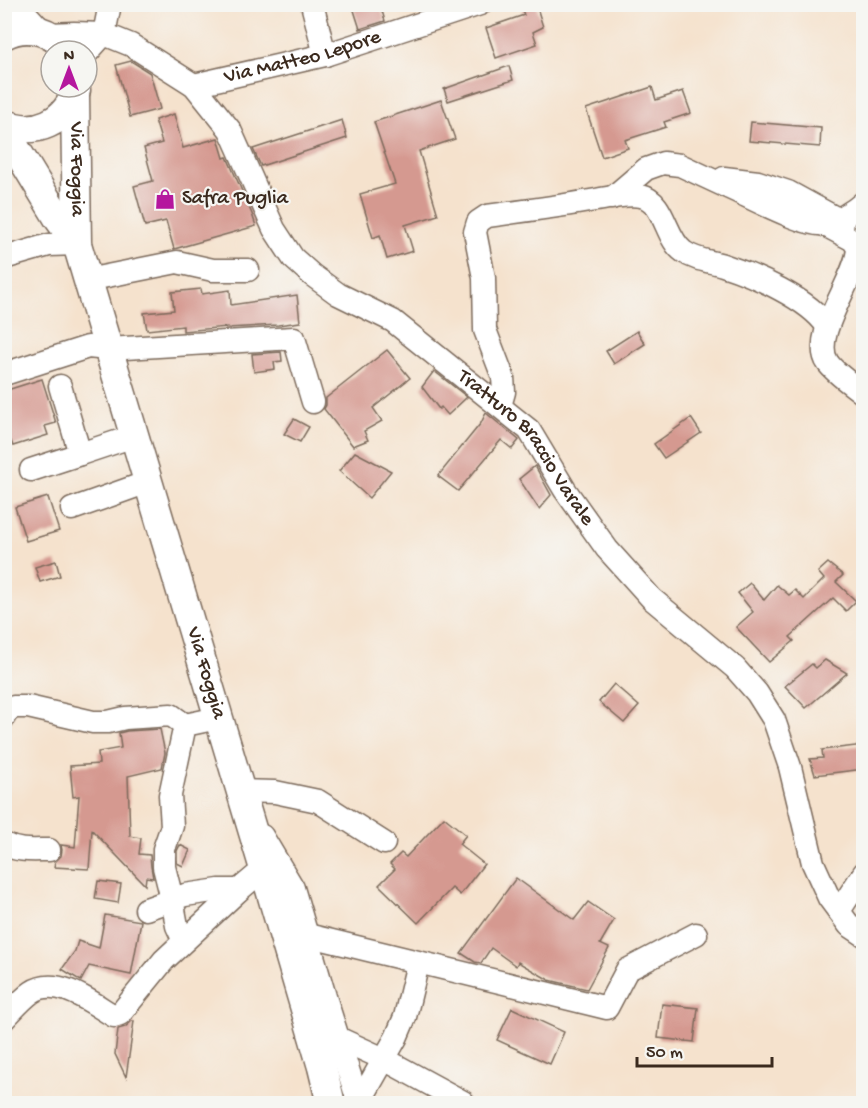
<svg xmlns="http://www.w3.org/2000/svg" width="868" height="1108" font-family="'Gochi Hand',sans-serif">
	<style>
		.building { fill: #d59990 }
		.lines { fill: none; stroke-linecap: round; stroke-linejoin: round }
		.minor-casing { stroke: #7c6a5b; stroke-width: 25 }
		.major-casing { stroke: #7c6a5b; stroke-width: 31 }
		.minor { stroke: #fff; stroke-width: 22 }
		.major { stroke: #fff; stroke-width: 28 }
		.labels { text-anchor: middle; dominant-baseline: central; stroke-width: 4.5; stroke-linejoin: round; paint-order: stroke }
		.street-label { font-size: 21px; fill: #3b2a1e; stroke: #f6f6f2 }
		.poi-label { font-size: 21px; fill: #3b2a1e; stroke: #f6f6f2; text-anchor: start }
	</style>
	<rect width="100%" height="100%" fill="#f6f6f2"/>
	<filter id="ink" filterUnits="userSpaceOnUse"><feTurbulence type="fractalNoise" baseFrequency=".0167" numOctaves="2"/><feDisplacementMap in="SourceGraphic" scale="12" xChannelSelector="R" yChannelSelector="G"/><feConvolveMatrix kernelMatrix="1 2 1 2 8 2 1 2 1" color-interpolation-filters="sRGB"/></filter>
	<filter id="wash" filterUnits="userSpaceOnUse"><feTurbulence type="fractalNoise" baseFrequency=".008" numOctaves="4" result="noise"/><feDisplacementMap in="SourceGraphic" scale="24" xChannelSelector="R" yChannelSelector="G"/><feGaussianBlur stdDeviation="1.35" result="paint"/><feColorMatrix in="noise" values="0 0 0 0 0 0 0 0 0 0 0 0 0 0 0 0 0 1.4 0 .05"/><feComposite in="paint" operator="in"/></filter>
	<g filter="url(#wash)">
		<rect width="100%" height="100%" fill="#f5e2cd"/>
		<g id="blocks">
			<g class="building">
				<polygon points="352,4 380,4 385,21 360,29"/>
				<polygon points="520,4 536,4 543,27 533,32 537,44 496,58 486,28 524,15"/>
				<polygon points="131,61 150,73 160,109 130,117 116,65"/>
				<polygon points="509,66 513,80 448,101 444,89"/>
				<polygon points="652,87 656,100 683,91 691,113 664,122 666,127 625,140 628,148 602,157 586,109"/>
				<polygon points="441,100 455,139 419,151 438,215 405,225 413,251 387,259 380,235 373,238 360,194 395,184 374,122"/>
				<polygon points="174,114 183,148 218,138 224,158 227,157 252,214 256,226 174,249 166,221 145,226 134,186 153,181 144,148 162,143 155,120"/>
				<polygon points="342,120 347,138 261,166 253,149"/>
				<polygon points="751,122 821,128 820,147 749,141"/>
				<polygon points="201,289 202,294 230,290 231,305 297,295 300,322 278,325 227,328 227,327 183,331 183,326 147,330 144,313 174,310 172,292"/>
				<polygon points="637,331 645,344 614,364 606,351"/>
				<polygon points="387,350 410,378 373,408 382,421 364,431 368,440 353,446 324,409 326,405 326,398"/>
				<polygon points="281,352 282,361 274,362 275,369 254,372 252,354"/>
				<polygon points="434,371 467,397 448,415 441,407 439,409 422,387"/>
				<polygon points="42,379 56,423 45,426 48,435 13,446 11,441 4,443 4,391"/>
				<polygon points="486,413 519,440 512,449 501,440 458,491 438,476 481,423"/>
				<polygon points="691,418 701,433 664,458 654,444"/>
				<polygon points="294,419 309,427 300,442 284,434"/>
				<polygon points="355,452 391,471 369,498 339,471"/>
				<polygon points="535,466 551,495 539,509 519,479"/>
				<polygon points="48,497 59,531 26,541 15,507"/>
				<polygon points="56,561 60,576 40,582 35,567"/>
				<polygon points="828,563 843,575 836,582 856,601 846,611 833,598 790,637 794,641 769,662 736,627 753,612 738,593 750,583 764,600 777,585 789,595 795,590 804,599 824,579 818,572"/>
				<polygon points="825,660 847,673 806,708 785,686 812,664 816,668"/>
				<polygon points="614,684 639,706 624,723 599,702"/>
				<polygon points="160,729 165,753 162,768 128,776 130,836 141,838 139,854 150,855 151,867 153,878 146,877 145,885 92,830 89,869 54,867 55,862 61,856 62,850 61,845 75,847 79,796 73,797 70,766 99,764 98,752 121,748 119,733 127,731"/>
				<polygon points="864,745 864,769 815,775 810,759 823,758 822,750"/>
				<polygon points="444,817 466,835 459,844 484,864 460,895 452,888 418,923 379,885 395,869 390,864 401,853 406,857"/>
				<polygon points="180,845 190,850 183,866 177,863 177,851"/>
				<polygon points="516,878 574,920 588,902 614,920 600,944 609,948 587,989 549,980 518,962 516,966 491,948 481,963 475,962 461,953"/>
				<polygon points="98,881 121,884 118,903 95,899"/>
				<polygon points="105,915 141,921 131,975 89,966 81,981 62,969 75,951 78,941 99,948"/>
				<polygon points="662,1004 698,1008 694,1042 658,1038"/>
				<polygon points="512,1008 564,1032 550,1064 497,1040"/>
				<polygon points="132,1021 134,1021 126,1077 115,1054 118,1029 125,1027"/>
			</g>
		</g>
	</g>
	<g filter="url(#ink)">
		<use href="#blocks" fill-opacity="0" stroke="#7c6a5b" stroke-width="1.5"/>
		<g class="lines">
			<g class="minor-casing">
				<g id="minor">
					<polyline points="312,4 325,55"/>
					<path id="s1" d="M49 34 74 33 104 34 131 45 194 85 230 130 274 229 293 258 312 275 338 294 393 321 529 430 565 490 607 549 652 599 735 668 757 693 774 720 790 767 813 863 829 898 849 925 864 935"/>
					<polyline points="87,53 104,34 110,4"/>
					<path id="s2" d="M194 85 325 55 480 4"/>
					<polyline points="724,178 758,182 788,192 843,222"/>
					<path d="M612 198 646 169 663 163 680 165C699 174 719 183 738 192 755 200 807 227 824 224 837 222 854 211 864 202"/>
					<path d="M823 224 853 240 858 248C857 279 809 336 828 363 836 374 853 385 864 394"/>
					<polyline points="4,258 49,245 77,244"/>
					<polyline points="87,280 177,262 213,270 248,270"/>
					<polyline points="4,374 88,347 108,349 294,338 313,402"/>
					<polyline points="60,386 80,454 134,436"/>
					<path d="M500 406 504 392 503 377 485 330 484 278 475 232 478 222 487 216C524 211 560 206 596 200 610 198 627 193 641 196 665 201 665 239 684 252 695 260 710 261 723 265 754 275 809 299 827 326"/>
					<polyline points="31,470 80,454"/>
					<polyline points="72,509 148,482"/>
					<polyline points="4,717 6,713 13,707 28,707 93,722 108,722 125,718 171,715 185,725"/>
					<polyline points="241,791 275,792 318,801 384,843"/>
					<polyline points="262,836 293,888 326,1000 359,1104"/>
					<path d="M4 844C19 852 33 850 49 850"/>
					<polyline points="146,909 185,895 219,890 239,890"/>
					<polyline points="839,911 864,873"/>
					<polyline points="307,935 607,1008 627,970 696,934"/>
					<polyline points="184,941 177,926 172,899 164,867 164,849 172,826 170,795 185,725 218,718"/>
					<path d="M4 1019C13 1010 22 999 32 992 57 975 92 1003 114 1016L120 1014 164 960 239 890 264 869"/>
					<polyline points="338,1038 384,1059 463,1102 463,1104"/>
					<polyline points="359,1103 396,1038 405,1017 418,963"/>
				</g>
			</g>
			<g class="major-casing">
				<g id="major">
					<polyline points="13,4 37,30"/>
					<path d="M4 35C29 22 51 31 69 51"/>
					<path id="s3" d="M75 94 77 244 264 869 322 1067 331 1104"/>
					<path d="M4 123C34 137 67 122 76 90"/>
					<polyline points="4,129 58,218 77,244"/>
				</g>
			</g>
			<use href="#minor" class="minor"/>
			<use href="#major" class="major"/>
		</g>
	</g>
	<defs>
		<g id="shop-bare" transform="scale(1.62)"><path d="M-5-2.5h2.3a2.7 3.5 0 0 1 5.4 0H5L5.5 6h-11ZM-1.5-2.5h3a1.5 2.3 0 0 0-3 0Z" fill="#b5179e" stroke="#f6f6f2" stroke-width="2.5" paint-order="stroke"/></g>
	</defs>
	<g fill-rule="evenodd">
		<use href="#shop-bare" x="165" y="199"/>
	</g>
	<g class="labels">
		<g class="street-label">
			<text stroke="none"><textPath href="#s2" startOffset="112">Via Matteo Lepore</textPath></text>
			<text stroke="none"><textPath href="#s3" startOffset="75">Via Foggia</textPath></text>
			<text stroke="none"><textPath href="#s1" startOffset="664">Tratturo Braccio Varale</textPath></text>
			<text stroke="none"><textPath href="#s3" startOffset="598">Via Foggia</textPath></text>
		</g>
		<g class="poi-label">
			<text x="182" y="199">Safra Puglia</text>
		</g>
	</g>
	<rect width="868" height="1108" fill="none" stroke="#f6f6f2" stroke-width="24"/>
	<g transform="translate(69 69)"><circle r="28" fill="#f6f6f2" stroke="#aba49d" stroke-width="1.5"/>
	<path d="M0-4.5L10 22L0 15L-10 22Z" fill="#b5179e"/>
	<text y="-9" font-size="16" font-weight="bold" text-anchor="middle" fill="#3b2a1e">N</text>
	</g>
	<path d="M637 1057v9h135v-9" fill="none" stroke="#3b2a1e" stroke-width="3"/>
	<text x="646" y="1057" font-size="18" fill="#3b2a1e" stroke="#f6f6f2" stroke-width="4.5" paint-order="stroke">50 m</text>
</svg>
